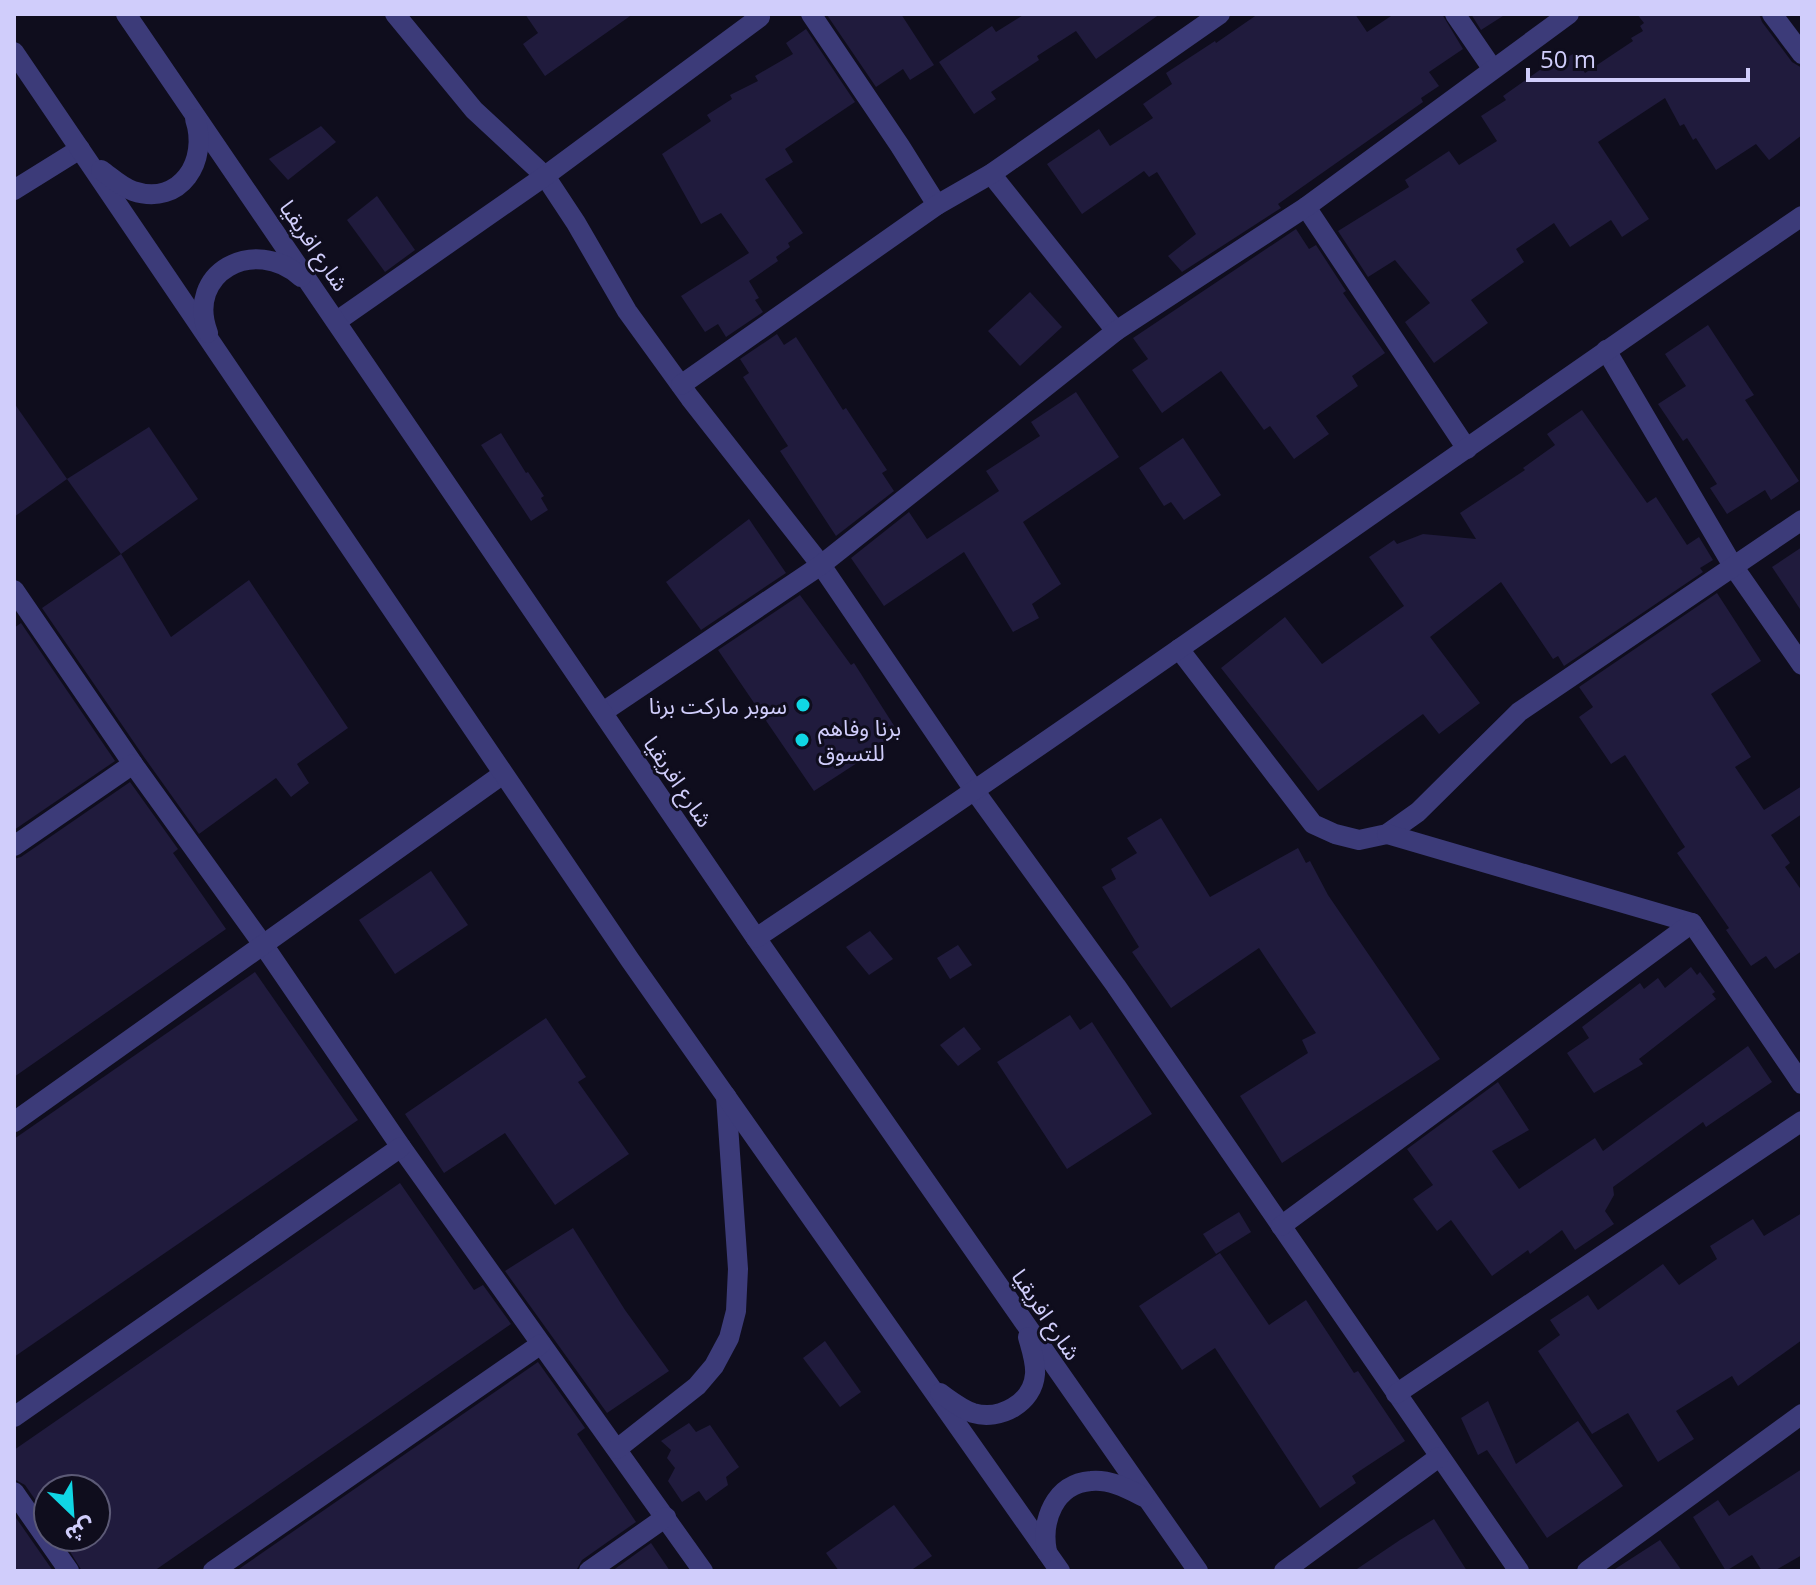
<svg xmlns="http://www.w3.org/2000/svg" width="1816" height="1585" font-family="'Open Sans','Noto Sans Arabic',sans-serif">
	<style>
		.building { fill: #201b3d }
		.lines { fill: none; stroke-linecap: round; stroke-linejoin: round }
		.minor { stroke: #3c3b79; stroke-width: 20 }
		.tertiary { stroke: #3c3b79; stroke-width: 20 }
		.poi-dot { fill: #10d6e4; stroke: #0f0d1d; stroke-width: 3 }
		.labels { text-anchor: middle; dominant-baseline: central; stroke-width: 6; stroke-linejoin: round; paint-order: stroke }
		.street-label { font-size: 22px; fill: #d0cdfb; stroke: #0f0d1d }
		.poi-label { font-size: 22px; fill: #d0cdfb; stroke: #0f0d1d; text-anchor: end }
	</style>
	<rect width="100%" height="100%" fill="#0f0d1d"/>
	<g class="building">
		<polygon points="525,14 633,14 545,76 523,44 538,33"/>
		<polygon points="901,14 934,65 910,80 903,69 876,87 827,15"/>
		<polygon points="1025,14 1160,14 1096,59 1076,31 1037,56 1039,60 991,92 996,99 974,114 939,62 992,26 996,32"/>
		<polygon points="1258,14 1355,14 1367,32 1394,14 1442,14 1463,49 1429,72 1439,86 1421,98 1423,102 1278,204 1281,208 1182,272 1168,256 1196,234 1157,172 1149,177 1144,171 1082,214 1047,164 1099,129 1110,146 1153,118 1143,104 1172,84 1166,73 1215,41 1216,43"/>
		<polygon points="1471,14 1506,14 1481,30"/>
		<polygon points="1637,14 1759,14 1762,22 1792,62 1802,68 1802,135 1769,160 1756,144 1716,170 1696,138 1693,140 1684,124 1680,126 1665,98 1598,142 1649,219 1622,237 1611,220 1570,247 1554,223 1516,249 1524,262 1471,300 1488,323 1434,363 1405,322 1430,303 1395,260 1368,277 1338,231 1409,187 1405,180 1449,151 1459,165 1497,141 1481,116 1506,100 1503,96 1544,67 1545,69 1573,54 1585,73 1633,41 1631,38 1643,31 1640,26 1644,23"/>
		<polygon points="806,29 855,102 785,149 793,162 765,179 803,233 788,243 790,247 776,257 778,261 749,281 759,298 755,300 763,312 726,337 718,324 705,332 681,296 749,253 721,213 701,224 662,154 711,121 707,115 732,99 730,95 758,81 755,76 793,54 786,43"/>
		<polygon points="321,126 336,142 288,180 269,159"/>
		<polygon points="377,196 415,250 385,272 347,220"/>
		<polygon points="1296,229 1309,249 1316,245 1346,291 1343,293 1385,353 1352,376 1358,386 1316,416 1329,434 1294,459 1270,426 1264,430 1221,371 1162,413 1132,370 1148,359 1133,338"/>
		<polygon points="1030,292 1062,327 1020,366 988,331"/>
		<polygon points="1708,325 1754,395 1745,400 1799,481 1771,500 1765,490 1727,514 1710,488 1717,484 1687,438 1683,441 1658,404 1686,386 1665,354"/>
		<polygon points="777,334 784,345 796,337 843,410 846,408 887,470 882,473 894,491 836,536 780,451 788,446 743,377 749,373 740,359"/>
		<polygon points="1076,392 1119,457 1023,522 1061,584 1032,604 1039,618 1013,632 964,552 884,606 851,558 909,512 927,539 999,491 986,471 1040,436 1031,422"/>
		<polygon points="14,403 67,479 14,517"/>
		<polygon points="1582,410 1647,503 1656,497 1687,545 1699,537 1713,560 1700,568 1703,572 1564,666 1558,656 1553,659 1501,582 1430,637 1480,703 1439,734 1423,714 1318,791 1221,668 1285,617 1322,664 1404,606 1369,557 1394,540 1397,544 1423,534 1476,539 1460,513 1525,470 1523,468 1555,445 1547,434"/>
		<polygon points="149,427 198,499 121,554 67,479"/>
		<polygon points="501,433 526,473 528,472 544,496 541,498 548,510 531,521 481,445"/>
		<polygon points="1183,438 1221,495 1184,520 1171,502 1164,506 1139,468"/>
		<polygon points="749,519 786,573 701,630 666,582"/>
		<polygon points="1802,547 1802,612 1772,567"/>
		<polygon points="121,554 171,637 249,580 348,728 297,764 309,783 291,797 276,778 199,834 144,757 42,608"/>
		<polygon points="1717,593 1761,661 1711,694 1751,757 1735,767 1764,810 1802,786 1802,814 1771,835 1790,863 1785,867 1802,891 1802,951 1775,969 1766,956 1751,966 1726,930 1729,928 1677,853 1685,847 1625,755 1611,764 1579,717 1593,707 1579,687"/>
		<polygon points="800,595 851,665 854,663 900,735 814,791 718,650"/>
		<polygon points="21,623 115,761 14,830 14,628"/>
		<polygon points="130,782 178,849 173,853 226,929 14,1077 14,859 21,857"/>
		<polygon points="1161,818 1210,897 1298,848 1306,863 1310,861 1328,895 1440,1059 1282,1163 1240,1096 1308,1053 1302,1040 1316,1033 1259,948 1171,1008 1132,952 1139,947 1102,887 1116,879 1111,869 1137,853 1127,838"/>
		<polygon points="431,871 468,925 395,974 359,920"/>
		<polygon points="870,931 893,959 869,975 846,947"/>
		<polygon points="958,945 972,965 950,979 937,958"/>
		<polygon points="1691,967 1697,975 1700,972 1715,992 1712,994 1716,999 1639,1059 1643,1064 1594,1093 1567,1053 1589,1038 1582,1027 1640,983 1644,989 1658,978 1665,988"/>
		<polygon points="255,972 358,1120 14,1357 14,1139"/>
		<polygon points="1070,1015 1080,1030 1092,1022 1152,1114 1067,1169 997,1062"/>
		<polygon points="546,1018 586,1077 578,1082 629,1154 555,1205 505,1133 444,1173 405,1114"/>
		<polygon points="964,1027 981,1049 958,1066 940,1045"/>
		<polygon points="1748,1046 1772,1082 1706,1127 1703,1122 1613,1187 1614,1195 1605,1211 1614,1224 1575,1250 1562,1230 1530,1254 1528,1250 1492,1276 1451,1220 1437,1231 1413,1199 1433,1185 1407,1149 1498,1082 1529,1130 1492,1151 1519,1189 1595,1138 1603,1151"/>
		<polygon points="400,1183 474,1290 483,1285 511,1324 154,1571 82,1571 61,1537 96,1537 96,1489 48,1489 48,1518 25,1485 14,1479 14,1450"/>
		<polygon points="1239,1212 1251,1232 1216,1254 1203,1234"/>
		<polygon points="1802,1213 1802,1340 1738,1386 1732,1376 1676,1411 1694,1439 1658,1462 1628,1413 1592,1434 1538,1351 1560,1335 1550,1320 1588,1295 1598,1310 1663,1264 1679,1285 1717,1259 1710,1246 1753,1219 1764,1236"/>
		<polygon points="573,1228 625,1310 669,1371 607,1413 505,1271"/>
		<polygon points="1220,1253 1269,1325 1306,1300 1354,1373 1358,1371 1405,1441 1352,1476 1356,1483 1320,1508 1215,1348 1182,1370 1139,1306"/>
		<polygon points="825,1341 861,1392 840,1407 803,1358"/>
		<polygon points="538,1362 585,1428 577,1434 636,1522 582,1560 576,1571 236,1571"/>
		<polygon points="1488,1401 1516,1464 1578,1421 1623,1486 1547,1538 1487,1450 1478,1455 1461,1418"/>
		<polygon points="689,1423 696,1432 710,1425 739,1467 726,1477 728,1485 706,1501 699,1491 682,1502 668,1481 675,1468 667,1458 671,1450 661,1441"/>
		<polygon points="1802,1469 1802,1555 1774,1571 1762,1571 1752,1555 1726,1571 1693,1517 1718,1500 1729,1516"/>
		<polygon points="894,1505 932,1556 910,1571 839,1571 826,1553"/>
		<polygon points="14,1515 53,1571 14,1571"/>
		<polygon points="1434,1519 1467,1571 1354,1571 1400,1540"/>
		<polygon points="1660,1540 1682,1571 1612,1571"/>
		<polygon points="651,1543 670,1571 612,1571"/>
	</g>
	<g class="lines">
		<g class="minor">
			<polyline points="395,14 474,110 545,176 576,223 627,311 690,398 821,565 974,790 1116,986 1519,1571"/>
			<polyline points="811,14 900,146 937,205"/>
			<polyline points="1455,14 1492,68"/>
			<polyline points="1772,14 1802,54"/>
			<polyline points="991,174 1116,331"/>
			<polyline points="14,190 80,149"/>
			<polyline points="1306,207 1467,449"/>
			<polyline points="337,321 545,176 760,17"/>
			<polyline points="1606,350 1733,566 1802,665"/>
			<polyline points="681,385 937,205 991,174 1220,14"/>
			<polyline points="14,590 133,764 264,946 401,1147 703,1571"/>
			<polyline points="1179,649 1313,824 1335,834 1359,840 1387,834 1418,812 1519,712 1802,520"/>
			<polyline points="603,712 821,565 1116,331 1306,207 1569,14"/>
			<polyline points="1387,834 1692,923 1802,1084"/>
			<polyline points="14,846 133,764"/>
			<polyline points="14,1122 503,774"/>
			<polyline points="1281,1226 1692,923"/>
			<polyline points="1396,1394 1802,1121"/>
			<polyline points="14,1417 401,1147"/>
			<polyline points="617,1449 697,1386 714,1366 729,1338 736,1311 738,1269 726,1096"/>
			<polyline points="14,1492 69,1571"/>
			<polyline points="213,1571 541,1344"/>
			<polyline points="589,1571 666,1517"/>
			<polyline points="1284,1571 1439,1457"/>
			<polyline points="1587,1571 1802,1414"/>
		</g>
		<g class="tertiary">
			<polyline points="126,14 756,938 1198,1571"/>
			<polyline points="14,52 630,960 1060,1571"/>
			<path d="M101 170C111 177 121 187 133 191 181 207 209 160 195 119"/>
			<path d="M208 333C185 273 254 235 301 277"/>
			<path d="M756 938C1109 703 1452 455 1802 216"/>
			<path d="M940 1393C950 1400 961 1409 973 1413 1000 1421 1033 1403 1035 1374 1036 1362 1031 1348 1028 1337"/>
			<path d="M1047 1552C1041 1521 1054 1484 1091 1481 1110 1479 1128 1489 1144 1497"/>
		</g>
	</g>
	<g class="poi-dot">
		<circle cx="803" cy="705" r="8"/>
		<circle cx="802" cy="740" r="8"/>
	</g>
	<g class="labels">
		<g class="street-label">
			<text transform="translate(315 245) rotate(56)">شارع افريقيا</text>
			<text transform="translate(679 781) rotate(56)">شارع افريقيا</text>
			<text transform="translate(1047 1314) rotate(56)">شارع افريقيا</text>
		</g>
		<g class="poi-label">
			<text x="787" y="705">سوبر ماركت برنا</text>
			<text x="818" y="727" text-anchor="start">برنا وفاهم<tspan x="818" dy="25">للتسوق</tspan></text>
		</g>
	</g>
	<rect width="1816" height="1585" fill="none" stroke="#d0cdfb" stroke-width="32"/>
	<g transform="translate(72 1513) rotate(155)"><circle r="38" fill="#0f0d1d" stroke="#5c5a76" stroke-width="2"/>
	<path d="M0-6L14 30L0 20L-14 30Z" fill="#10d6e4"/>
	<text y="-12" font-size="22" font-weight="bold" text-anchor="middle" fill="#d0cdfb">ش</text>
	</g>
	<path d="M1528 68v12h220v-12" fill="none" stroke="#d0cdfb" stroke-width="4"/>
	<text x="1540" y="68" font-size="24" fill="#d0cdfb" stroke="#0f0d1d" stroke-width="6" paint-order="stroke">50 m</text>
</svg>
